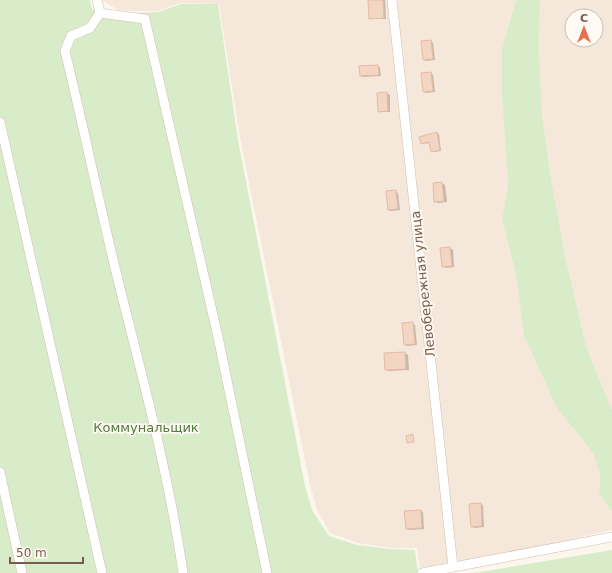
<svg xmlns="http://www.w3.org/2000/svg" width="612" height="573" font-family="'DejaVu Sans',sans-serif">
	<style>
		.residential { fill: #f5e8da; fill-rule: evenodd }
		.green { fill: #d8ecc9 }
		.shadow { fill: #0003 }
		.building { fill: #f3d5c3; stroke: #e6bba3 }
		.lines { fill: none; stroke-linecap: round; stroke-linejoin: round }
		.minor-casing { stroke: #d1beb0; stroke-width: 10 }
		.minor { stroke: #fff; stroke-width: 9 }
		.labels { text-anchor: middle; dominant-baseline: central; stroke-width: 3.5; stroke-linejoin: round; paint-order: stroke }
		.street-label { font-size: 13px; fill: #7a5c4d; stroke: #fffaf3 }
		.park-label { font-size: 13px; fill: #537a41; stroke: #fffaf3 }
	</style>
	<rect width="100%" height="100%" fill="#fdf6ec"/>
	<g class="residential">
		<polygon points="102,0 516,0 502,49 502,97 508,184 502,220 516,274 557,408 593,453 600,475 599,493 612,512 612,530 519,551 420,568 417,548 392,548 358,543 330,533 317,510 310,485 240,138 219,4 180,3 158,11 136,11 118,10"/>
		<path d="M540 0H612V410L586 346 565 255 551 179 542 115 539 49ZM572 16H596V40H572Z"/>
	</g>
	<g class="green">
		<polygon points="0,0 90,0 92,9 135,13 158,12 181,4 218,4 238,140 305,486 312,510 329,536 357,545 390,549 415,550 418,573 0,573"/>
		<polygon points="516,0 540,0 539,49 542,115 551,179 565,255 586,346 612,410 612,512 599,493 600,475 593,453 557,408 524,335 516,274 502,220 508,184 502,97 502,49"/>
		<polygon points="612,550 612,573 474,573"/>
	</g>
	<g class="shadow">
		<polygon points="369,0 385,0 386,19 370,18"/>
		<polygon points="431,41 433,43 435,60 426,61 424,59"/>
		<polygon points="378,66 380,68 381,76 363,77 361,76"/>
		<polygon points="431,73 433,75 435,92 426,93 424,91"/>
		<polygon points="387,93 390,95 390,112 382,112 379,111 378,94"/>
		<polygon points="437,133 439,134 441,151 434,152 432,151 431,143 421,144"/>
		<polygon points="442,183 445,185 447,202 438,203 435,201 434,184"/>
		<polygon points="395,191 398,193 400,210 391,211 388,210"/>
		<polygon points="450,248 453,250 454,267 446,268 443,266 442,249"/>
		<polygon points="412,323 415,325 417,345 407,346 405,344"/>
		<polygon points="405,353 408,355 409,370 389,371 386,370 385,354"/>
		<polygon points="480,504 483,505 484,527 474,528 472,526"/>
		<polygon points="421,511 423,512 424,529 409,530 407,529"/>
	</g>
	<g class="building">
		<polygon points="368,0 383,0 384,18 369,19"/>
		<polygon points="431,40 433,59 423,60 421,41"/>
		<polygon points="378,65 379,75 360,76 359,66"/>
		<polygon points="431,72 433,91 423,92 421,73"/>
		<polygon points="387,92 388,111 378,112 377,93"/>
		<polygon points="437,132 440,150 431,152 429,142 421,144 419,137"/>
		<polygon points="442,182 444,201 434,202 433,183"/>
		<polygon points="396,190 398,209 388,210 386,191"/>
		<polygon points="450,247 452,266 442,267 440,248"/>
		<polygon points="413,322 415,344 404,345 402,323"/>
		<polygon points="405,352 406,369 385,370 384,353"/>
		<polygon points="413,434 414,442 407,443 406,436"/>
		<polygon points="481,503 482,526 471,527 469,504"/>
		<polygon points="421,510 422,528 406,529 404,511"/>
	</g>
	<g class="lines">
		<g class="minor-casing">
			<g id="minor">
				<path d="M97 0 100 13 90 28 71 36 65 51C84 129 100 207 119 284 143 380 169 475 183 573"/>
				<polyline points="392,0 453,567"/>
				<polyline points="100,13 145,19 218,337 267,573"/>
				<polyline points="0,122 102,573"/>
				<polyline points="0,472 22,573"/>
				<polyline points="422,573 612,537"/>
			</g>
		</g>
		<use href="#minor" class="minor"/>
	</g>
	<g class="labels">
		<g class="street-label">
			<text transform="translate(423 284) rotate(-96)">Левобережная улица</text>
		</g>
		<g class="park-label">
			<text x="146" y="427">Коммунальщик</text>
		</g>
	</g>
	<g transform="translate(584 28)"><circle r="19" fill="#fffaf3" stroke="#cabbb1"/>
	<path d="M0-3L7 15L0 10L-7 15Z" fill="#e76f51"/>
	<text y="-6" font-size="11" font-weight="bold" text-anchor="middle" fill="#7a5c4d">С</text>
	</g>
	<path d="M10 557v6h73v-6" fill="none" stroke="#7a5c4d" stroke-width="2"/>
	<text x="16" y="557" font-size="12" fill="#7a5c4d" stroke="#fffaf3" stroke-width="3" paint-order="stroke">50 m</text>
</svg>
